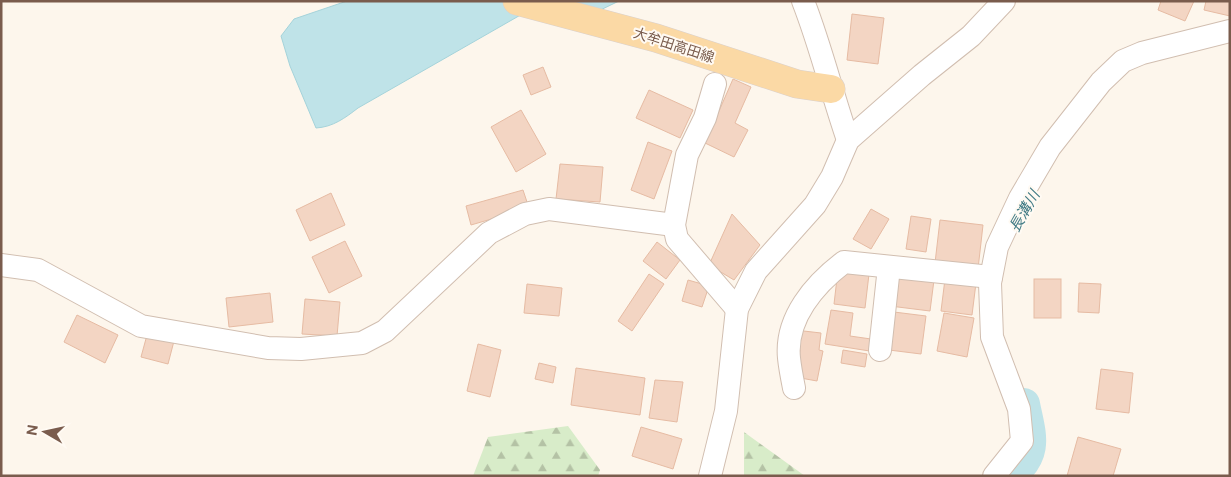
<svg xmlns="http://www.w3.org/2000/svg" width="1231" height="477" font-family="'Public Sans','Noto Sans JP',sans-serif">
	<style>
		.forest { fill: url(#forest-firs) }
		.water { fill: #bfe3e8; stroke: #a5d3da }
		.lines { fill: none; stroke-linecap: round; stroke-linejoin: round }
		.river { stroke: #bfe3e8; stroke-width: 32 }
		.building { fill: #f3d5c3; stroke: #e6bba3 }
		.minor-casing { stroke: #d1beb0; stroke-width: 24 }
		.major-casing { stroke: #dad1cd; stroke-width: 29 }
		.minor { stroke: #fff; stroke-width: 22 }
		.major { stroke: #fbd9a5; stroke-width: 28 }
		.labels { text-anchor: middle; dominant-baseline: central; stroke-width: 4; stroke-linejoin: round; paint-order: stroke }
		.street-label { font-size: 14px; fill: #7a5c4d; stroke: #fffaf3 }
		.water-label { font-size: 15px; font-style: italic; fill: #437c86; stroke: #fffaf3 }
	</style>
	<defs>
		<pattern id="forest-firs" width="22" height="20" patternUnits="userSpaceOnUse" patternTransform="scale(1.25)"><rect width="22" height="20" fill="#d8ecc9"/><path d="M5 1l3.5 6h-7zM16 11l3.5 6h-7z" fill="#b4c2a5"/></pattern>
	</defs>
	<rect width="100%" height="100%" fill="#fdf6ec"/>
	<g class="forest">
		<polygon points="568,426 600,470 598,476 473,476 488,437"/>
		<polygon points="744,432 805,476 744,476"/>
	</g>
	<path class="water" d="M347 1H619L588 16 531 9 358 108C345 118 333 127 316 128L290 66 281 36 294 19Z"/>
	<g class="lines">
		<path class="river" d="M1010 476C1039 453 1030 435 1024 404"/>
	</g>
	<g class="building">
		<polygon points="1161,1 1194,1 1185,21 1158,10"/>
		<polygon points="1206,1 1230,1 1230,16 1204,10"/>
		<polygon points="852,14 884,18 878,64 847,60"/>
		<polygon points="543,67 551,87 531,95 523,75"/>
		<polygon points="733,79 751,87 735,123 748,130 734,157 705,143"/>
		<polygon points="649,90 693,110 680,138 636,118"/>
		<polygon points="521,110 546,154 516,172 491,127"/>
		<polygon points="648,142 672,151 654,199 631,190"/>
		<polygon points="560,164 603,167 600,202 556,199"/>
		<polygon points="523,190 529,208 471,225 466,206"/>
		<polygon points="331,193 345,225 310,241 296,210"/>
		<polygon points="871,209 889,219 871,249 853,239"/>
		<polygon points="732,214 760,245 734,280 709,265"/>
		<polygon points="911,216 931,219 926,252 906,249"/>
		<polygon points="940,220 983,225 978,269 935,263"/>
		<polygon points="345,241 362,276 329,293 312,257"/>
		<polygon points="657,242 680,260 666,279 643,261"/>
		<polygon points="838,270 869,274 865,308 834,304"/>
		<polygon points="649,274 664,284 632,331 618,321"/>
		<polygon points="894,274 934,280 930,311 890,306"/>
		<polygon points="945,279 976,283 972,315 941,311"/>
		<rect x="1034" y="279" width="27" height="39"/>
		<polygon points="688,280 709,286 702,307 682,301"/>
		<polygon points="1079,283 1101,284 1099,313 1078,312"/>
		<polygon points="527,284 562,288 559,316 524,313"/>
		<polygon points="270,293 273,322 229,327 226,298"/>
		<polygon points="305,299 340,302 337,336 302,334"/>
		<polygon points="831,310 853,313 850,336 878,340 876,352 825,344"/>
		<polygon points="894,312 926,316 921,354 889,350"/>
		<polygon points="944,313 974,318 967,357 937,351"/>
		<polygon points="77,315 118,335 105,363 64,342"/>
		<polygon points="795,330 821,333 819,350 823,351 817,381 795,377 800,350 792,349"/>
		<polygon points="147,335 174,341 168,364 141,357"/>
		<polygon points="478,344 501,350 490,397 467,391"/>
		<polygon points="843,350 867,354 865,367 841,363"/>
		<polygon points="539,363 556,367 553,383 535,379"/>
		<polygon points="576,368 645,378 640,415 571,405"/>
		<polygon points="1101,369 1133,373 1129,413 1096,409"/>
		<polygon points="655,380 683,382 677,422 649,418"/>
		<polygon points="641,427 682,439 673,469 632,456"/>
		<polygon points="1078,437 1121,449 1113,476 1067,476"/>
	</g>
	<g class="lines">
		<g class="minor-casing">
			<g id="minor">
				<path d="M803 1C821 47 832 94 848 140"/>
				<polyline points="715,84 705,118 687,155 674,225 677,239 737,309"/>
				<polyline points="1,265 38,270 141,326 268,348 301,349 362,343 385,331 489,233 525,214 549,209 674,225"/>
				<polyline points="880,350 889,267"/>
				<path d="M794 388C792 378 790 368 789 358 785 318 815 284 844 262L991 277"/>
				<polyline points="710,476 726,411 737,309 756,271 815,205 832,177 848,140 922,75 971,36 1004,1"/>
				<polyline points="994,476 1022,441 1019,409 992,337 990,283 997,247 1020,198 1050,147 1101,82 1123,61 1142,53 1230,31"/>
			</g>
		</g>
		<g class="major-casing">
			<polyline id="major" points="517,1 656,38 797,84 831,89"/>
		</g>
		<use href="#minor" class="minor"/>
		<use href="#major" class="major"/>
	</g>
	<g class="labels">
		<g class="street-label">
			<text transform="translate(674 45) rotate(18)">大牟田高田線</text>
		</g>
		<g class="water-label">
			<text transform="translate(1024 211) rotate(-60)">長溝川</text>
		</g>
	</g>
	<rect width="1231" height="477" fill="none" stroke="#7a5c4d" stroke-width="5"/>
	<g transform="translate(45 432) rotate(279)" stroke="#fffaf3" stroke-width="4" paint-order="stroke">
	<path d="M0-4L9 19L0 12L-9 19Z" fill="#7a5c4d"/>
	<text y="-8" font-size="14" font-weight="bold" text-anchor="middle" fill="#7a5c4d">N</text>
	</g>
</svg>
